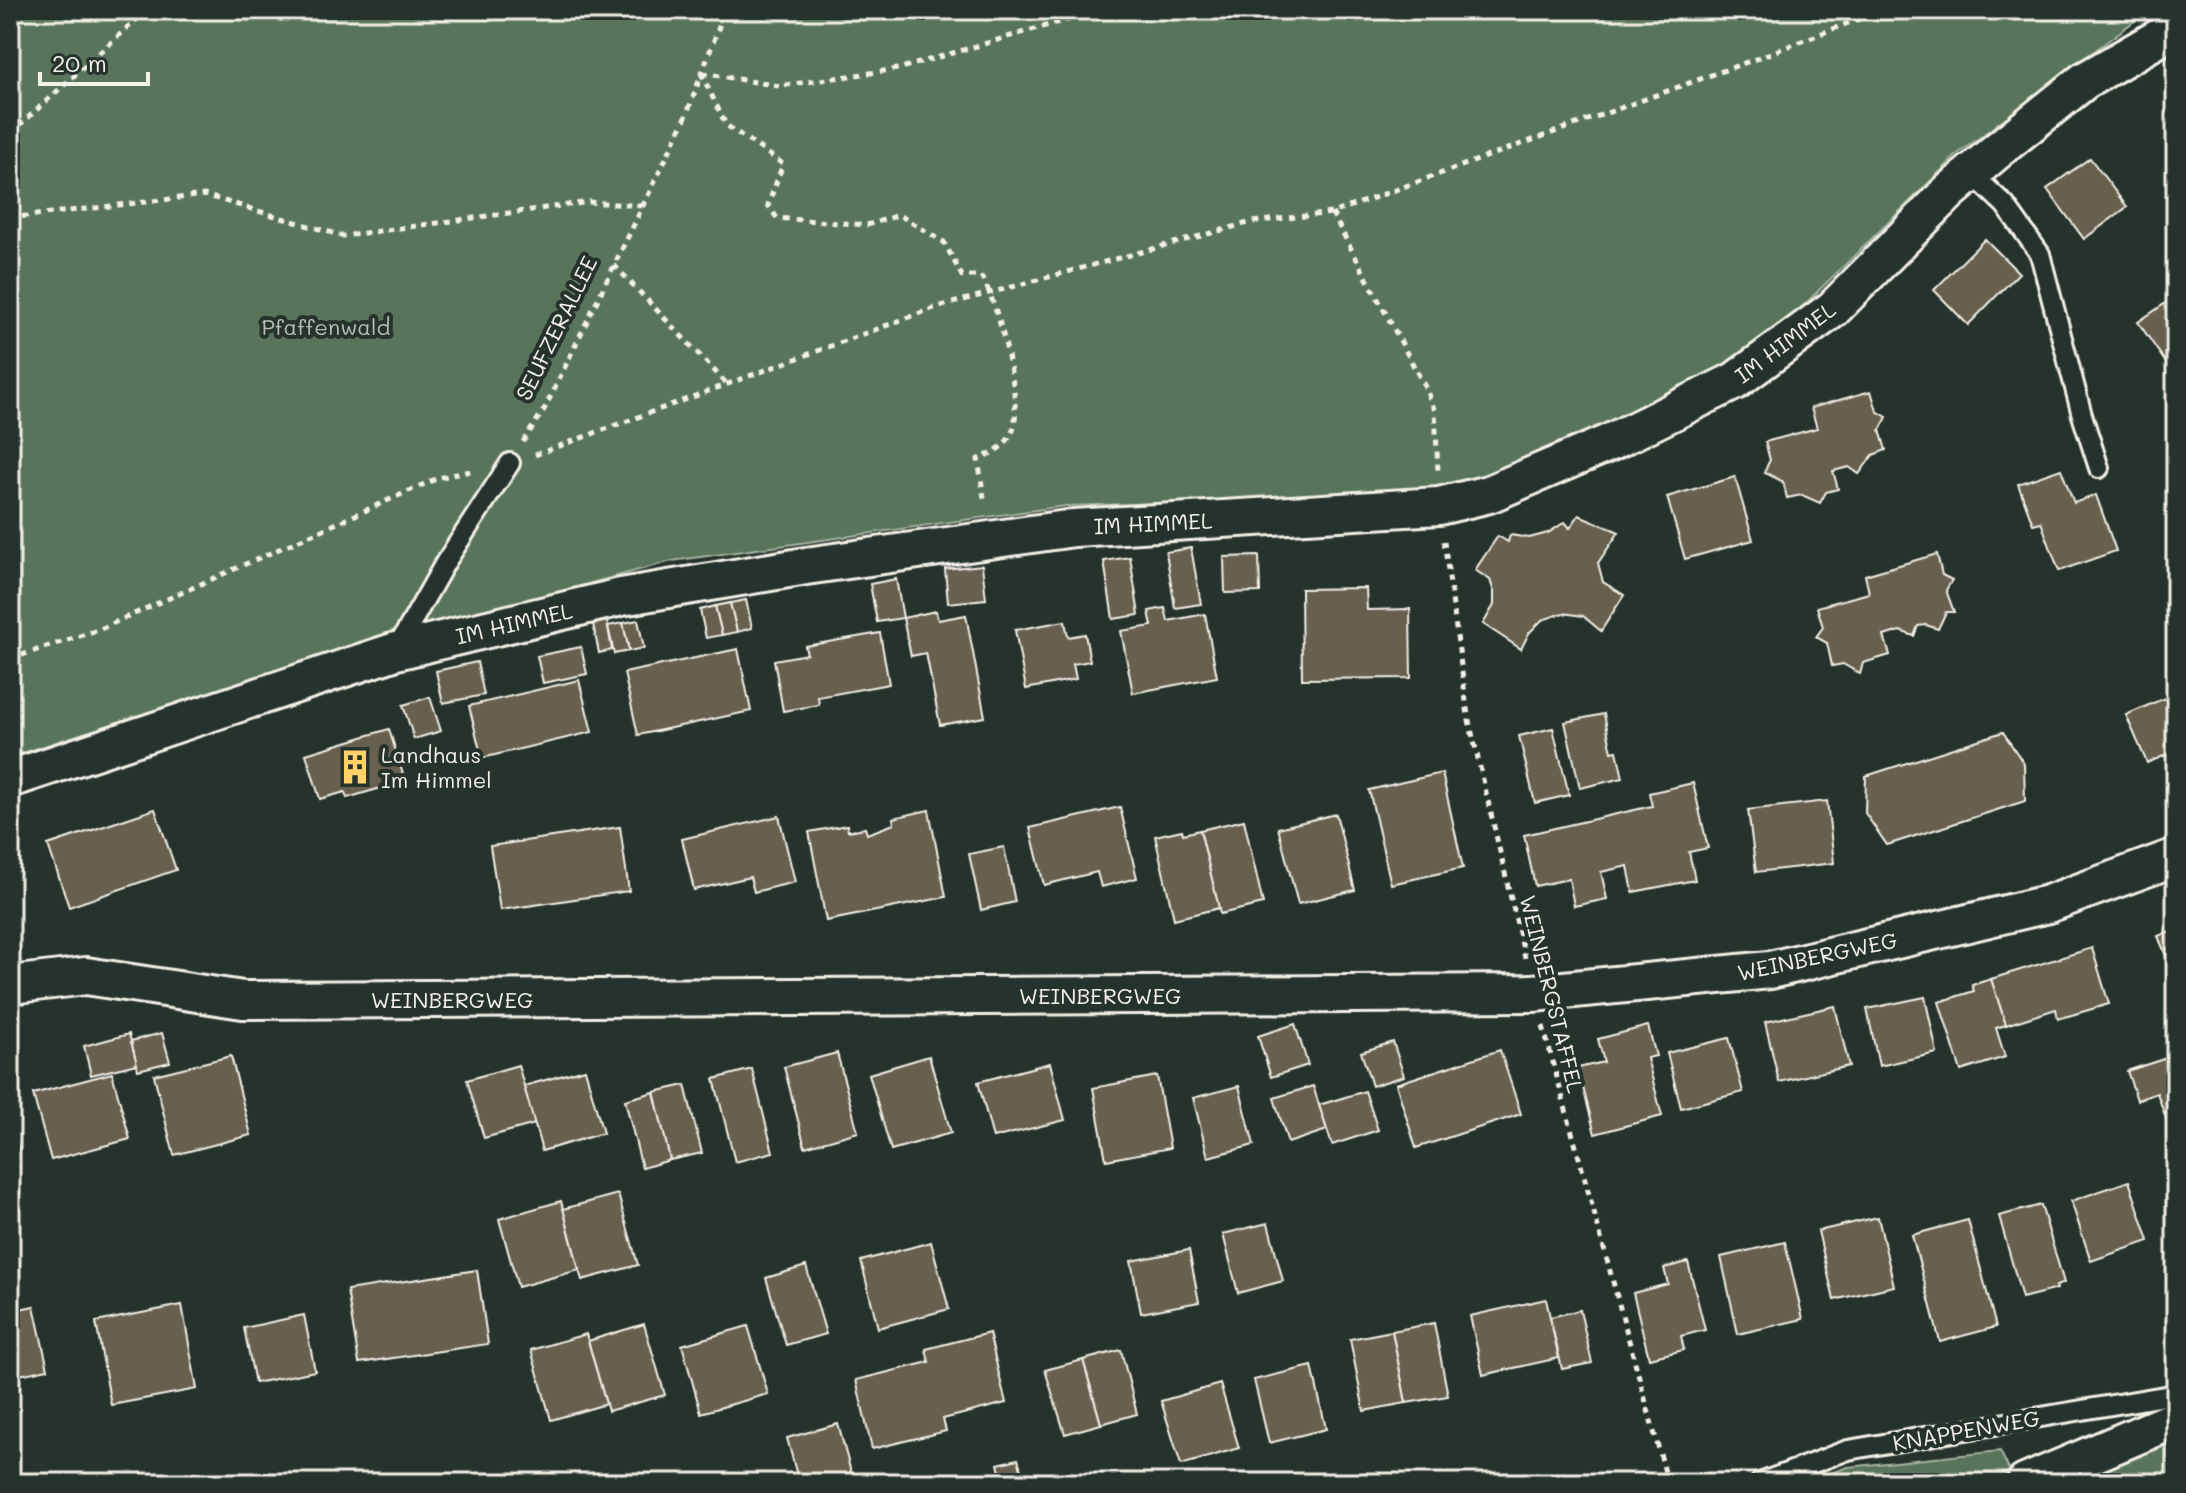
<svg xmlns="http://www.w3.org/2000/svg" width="2186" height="1493" font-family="Mali,sans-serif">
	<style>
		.green { fill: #59755c; stroke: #a6b3a2; stroke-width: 2 }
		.building { fill: #686150; stroke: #f4f1e8; stroke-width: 2 }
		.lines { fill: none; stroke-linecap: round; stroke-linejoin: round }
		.lane-casing { stroke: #f4f1e8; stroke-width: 24 }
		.street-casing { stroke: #f4f1e8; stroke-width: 42 }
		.path { stroke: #f4f1e8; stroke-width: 5; stroke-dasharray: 6 6; stroke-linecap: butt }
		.lane { stroke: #26332d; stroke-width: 18 }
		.street { stroke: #26332d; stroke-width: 36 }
		.labels { text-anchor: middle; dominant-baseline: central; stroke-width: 8; stroke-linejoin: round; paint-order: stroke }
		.park-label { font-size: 22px; fill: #b6bfb0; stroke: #26332d }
		.street-label { font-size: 22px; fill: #f4f1e8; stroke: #26332d }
		.poi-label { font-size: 22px; fill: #f4f1e8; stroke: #26332d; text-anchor: start }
	</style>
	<rect width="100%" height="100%" fill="#26332d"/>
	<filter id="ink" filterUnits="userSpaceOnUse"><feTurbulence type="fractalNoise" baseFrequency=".0125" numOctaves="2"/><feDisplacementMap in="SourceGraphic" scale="16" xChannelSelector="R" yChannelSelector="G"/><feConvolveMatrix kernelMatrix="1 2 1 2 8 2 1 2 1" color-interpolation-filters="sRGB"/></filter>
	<g filter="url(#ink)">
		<g class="green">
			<polygon points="10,10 2149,10 1959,153 1756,352 1460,494 1065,506 672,561 333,653 10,757"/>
			<polygon points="2176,1442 2176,1477 2162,1483 2071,1483"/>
			<polygon points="2000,1451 2014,1480 2007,1483 1802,1483 1848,1467"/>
		</g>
		<g class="building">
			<polygon points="2090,158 2127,207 2084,239 2047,189"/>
			<polygon points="1985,239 2019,273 1968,325 1934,290"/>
			<polygon points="2176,296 2176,375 2175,376 2138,322"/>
			<polygon points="1871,391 1877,411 1887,417 1880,430 1886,450 1873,455 1859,474 1849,467 1833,471 1838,489 1826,492 1820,503 1802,495 1787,498 1783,482 1764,472 1770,460 1765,442 1817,428 1811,408"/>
			<polygon points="2061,469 2074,503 2096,495 2116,551 2059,571 2041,522 2033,524 2018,484"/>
			<polygon points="1735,477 1753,540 1685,559 1667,497"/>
			<polygon points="1579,515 1619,532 1598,563 1603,582 1624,595 1601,631 1583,616 1563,613 1542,620 1529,633 1521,649 1483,624 1494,605 1494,592 1490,580 1475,570 1498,536 1508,542 1510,535 1529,538 1548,533 1565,522 1570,528"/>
			<polygon points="1191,548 1201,604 1175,608 1166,552"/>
			<polygon points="1937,554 1942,575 1952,580 1946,590 1954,612 1946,612 1938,629 1926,625 1918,626 1914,636 1900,631 1884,636 1890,655 1863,663 1860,674 1843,664 1832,666 1827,643 1816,637 1823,627 1817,607 1869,593 1865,575"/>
			<polygon points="1259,556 1260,592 1225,593 1224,557"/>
			<polygon points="1130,557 1139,615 1113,619 1104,561"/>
			<polygon points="982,565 986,599 948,603 945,569"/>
			<polygon points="896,579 903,618 877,622 870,584"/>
			<polygon points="1366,588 1367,610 1410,609 1411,678 1302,679 1301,589"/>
			<polygon points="746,600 752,628 737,632 730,603"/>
			<polygon points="730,603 737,632 722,635 715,606"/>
			<polygon points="715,606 722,635 706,638 700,610"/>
			<polygon points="1165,608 1168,621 1205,614 1217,677 1133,693 1121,631 1152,626 1149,611"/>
			<polygon points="936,611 938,620 966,615 985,717 940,725 926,653 911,656 903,618"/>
			<polygon points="638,620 644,648 629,651 623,623"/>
			<polygon points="607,621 612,650 599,653 593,624"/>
			<polygon points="1065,621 1068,637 1085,634 1090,661 1073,664 1076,679 1026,689 1015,630"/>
			<polygon points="623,623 629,651 614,654 608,626"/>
			<polygon points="880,633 889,684 818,697 819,705 783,711 774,660 807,654 805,646"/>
			<polygon points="581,647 587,674 543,683 537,656"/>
			<polygon points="738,649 751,711 638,735 624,673"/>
			<polygon points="477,662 484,695 443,703 436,671"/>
			<polygon points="579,680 592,732 482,758 469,706"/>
			<polygon points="2176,693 2176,751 2147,763 2126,715"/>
			<polygon points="430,697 441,731 414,739 403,705"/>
			<polygon points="1604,714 1612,752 1617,751 1623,778 1580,788 1565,722"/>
			<polygon points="1553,728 1569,795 1535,803 1519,736"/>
			<polygon points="389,729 405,781 347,798 345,792 320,799 306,754"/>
			<polygon points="2003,732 2024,764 2025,801 1887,845 1865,813 1866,776"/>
			<polygon points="1442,773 1463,868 1391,884 1369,790"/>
			<polygon points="1693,783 1708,848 1689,852 1695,880 1633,892 1628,866 1601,872 1607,899 1574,906 1569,879 1535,886 1524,835 1652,806 1649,793"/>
			<polygon points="1827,801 1834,863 1756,872 1748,810"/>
			<polygon points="1120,807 1137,878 1101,887 1097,872 1044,885 1030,828"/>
			<polygon points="155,809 176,870 69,907 48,845"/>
			<polygon points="929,810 946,897 826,921 809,832 847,825 848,831 865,828 867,834 894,824 893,818"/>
			<polygon points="1336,814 1355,890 1298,904 1278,828"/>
			<polygon points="779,816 795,882 754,892 750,877 694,890 682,839"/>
			<polygon points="1244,820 1263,904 1220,914 1200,830"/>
			<polygon points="620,827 629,891 500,910 490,846"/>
			<polygon points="1182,830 1183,834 1200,830 1219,908 1174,919 1155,836"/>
			<polygon points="1004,847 1015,902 981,910 969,854"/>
			<polygon points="2176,929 2176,980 2158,936"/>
			<polygon points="2092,948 2109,1004 2058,1019 2056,1009 2006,1025 1991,979"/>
			<polygon points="1991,979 2006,1025 1996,1028 2005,1057 1961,1071 1939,1002 1974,991 1972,985"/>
			<polygon points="1925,997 1937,1053 1879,1066 1867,1009"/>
			<polygon points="1835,1006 1849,1066 1779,1082 1765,1022"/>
			<polygon points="1295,1024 1308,1065 1271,1077 1258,1036"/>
			<polygon points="1648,1026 1656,1056 1647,1058 1662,1116 1595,1134 1578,1068 1604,1062 1598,1039"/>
			<polygon points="162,1033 170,1062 138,1070 131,1041"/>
			<polygon points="129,1034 137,1064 91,1075 84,1046"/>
			<polygon points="1729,1038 1743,1092 1681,1108 1667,1053"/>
			<polygon points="1393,1042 1404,1076 1372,1086 1361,1052"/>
			<polygon points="1500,1050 1521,1114 1416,1148 1396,1084"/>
			<polygon points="837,1053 858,1132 805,1147 784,1067"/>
			<polygon points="2176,1055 2176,1115 2166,1118 2157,1093 2137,1100 2127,1071"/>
			<polygon points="231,1056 251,1135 174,1155 154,1075"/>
			<polygon points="929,1056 951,1133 891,1150 869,1074"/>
			<polygon points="1050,1063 1065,1120 993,1138 978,1082"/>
			<polygon points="518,1065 535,1124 484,1138 467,1080"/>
			<polygon points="585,1069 603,1133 542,1151 524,1086"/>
			<polygon points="752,1069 773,1152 735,1162 714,1079"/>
			<polygon points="112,1073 130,1139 51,1160 33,1094"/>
			<polygon points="1157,1076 1170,1148 1106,1160 1093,1088"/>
			<polygon points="685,1085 702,1153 670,1160 654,1092"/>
			<polygon points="1239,1086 1254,1145 1208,1157 1193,1098"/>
			<polygon points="1313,1086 1327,1130 1288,1143 1274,1098"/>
			<polygon points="1365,1091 1378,1130 1332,1145 1319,1105"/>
			<polygon points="654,1092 670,1160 642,1168 625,1100"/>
			<polygon points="10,1116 19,1151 10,1153"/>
			<polygon points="2129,1181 2149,1241 2091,1261 2071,1201"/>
			<polygon points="618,1194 638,1265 582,1280 563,1209"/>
			<polygon points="561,1201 579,1270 518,1287 499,1219"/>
			<polygon points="2041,1205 2064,1283 2056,1286 2057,1289 2022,1298 1999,1216"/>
			<polygon points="1878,1217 1894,1286 1834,1300 1818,1231"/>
			<polygon points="1968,1220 1996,1327 1940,1342 1912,1235"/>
			<polygon points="1268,1223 1283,1281 1238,1293 1223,1234"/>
			<polygon points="931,1242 949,1309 878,1328 861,1261"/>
			<polygon points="1785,1242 1803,1319 1738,1334 1721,1257"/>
			<polygon points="1189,1250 1199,1302 1141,1313 1131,1261"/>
			<polygon points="1688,1262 1705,1330 1681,1336 1684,1350 1649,1358 1633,1293 1668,1284 1664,1268"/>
			<polygon points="806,1266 826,1334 786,1345 766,1278"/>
			<polygon points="477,1270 488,1344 359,1363 347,1290"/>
			<polygon points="1546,1299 1559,1358 1483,1375 1470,1316"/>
			<polygon points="182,1305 197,1389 111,1405 96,1322"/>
			<polygon points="34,1306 48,1369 10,1377 10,1311"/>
			<polygon points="1580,1310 1592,1363 1562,1369 1550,1317"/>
			<polygon points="304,1315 315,1371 255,1383 244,1328"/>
			<polygon points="1434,1323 1448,1396 1406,1403 1392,1331"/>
			<polygon points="644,1324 665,1395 608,1411 588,1341"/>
			<polygon points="748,1326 768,1394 701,1413 682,1345"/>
			<polygon points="1392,1331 1406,1403 1364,1411 1350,1339"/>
			<polygon points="989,1333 1006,1403 943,1419 946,1431 872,1449 856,1380 929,1362 926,1349"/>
			<polygon points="586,1334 606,1404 551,1420 531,1350"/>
			<polygon points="1121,1350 1137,1414 1101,1424 1083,1360"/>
			<polygon points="1083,1360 1101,1424 1065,1434 1045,1370"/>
			<polygon points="1312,1366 1326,1429 1269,1443 1254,1380"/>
			<polygon points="1220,1384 1239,1448 1181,1465 1161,1401"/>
			<polygon points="838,1424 852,1476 825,1483 799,1483 787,1438"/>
			<polygon points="1018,1459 1025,1483 1003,1483 998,1464"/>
			<polygon points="1114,1477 1115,1483 1130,1479 1131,1483 1090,1483"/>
		</g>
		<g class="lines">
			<g class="lane-casing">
				<g id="lane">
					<polyline points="1971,173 2005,205 2040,254 2082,415 2099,468"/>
					<polyline points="397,648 445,563 510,463"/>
					<polyline points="1760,1483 1848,1450 2176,1394"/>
				</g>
			</g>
			<g class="street-casing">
				<g id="street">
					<polyline points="10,779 396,651 621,597 806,566 1074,528 1439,506 1489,494 1611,442 1735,381 1833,309 1949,192 1999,149 2084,81 2176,28"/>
					<polyline points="10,985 86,976 243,1000 1533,993 1770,970 2048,904 2176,857"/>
					<polyline points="2025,1483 2176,1419"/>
				</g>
			</g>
			<g class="path">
				<polyline points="697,10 721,20"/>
				<path d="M701 73 726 125 783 164 768 205 777 218 867 225 899 215 944 242 962 276H981C999 305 1018 387 1015 421 1013 442 995 453 978 459L985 504"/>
				<polyline points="702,73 779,86 898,69 1100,10"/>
				<polyline points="10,134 147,10"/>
				<polyline points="1332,213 1425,387 1435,411 1438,471"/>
				<polyline points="10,218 204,195 343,236 589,202 643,206"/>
				<polyline points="614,265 727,384"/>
				<polyline points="523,442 545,408 685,119 725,10"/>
				<polyline points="535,455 934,308 1252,222 1332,213 1758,58 1882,10"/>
				<polyline points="1444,541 1468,716 1525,958"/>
				<polyline points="10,659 98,630 438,478 471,471"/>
				<polyline points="1543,1026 1668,1483"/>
			</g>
			<use href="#lane" class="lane"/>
			<use href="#street" class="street"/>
		</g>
	</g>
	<defs>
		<g id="building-bare" transform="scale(2.76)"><path d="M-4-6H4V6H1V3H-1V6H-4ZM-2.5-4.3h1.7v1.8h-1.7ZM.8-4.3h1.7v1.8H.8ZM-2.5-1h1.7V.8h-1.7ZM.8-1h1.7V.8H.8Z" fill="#ffd166" stroke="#26332d" stroke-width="2.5" paint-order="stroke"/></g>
	</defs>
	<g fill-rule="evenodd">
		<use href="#building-bare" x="355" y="767"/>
	</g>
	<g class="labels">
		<g class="park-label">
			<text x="326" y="326">Pfaffenwald</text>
		</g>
		<g class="street-label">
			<text transform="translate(556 328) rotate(-64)">SEUFZERALLEE</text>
			<text transform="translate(1785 342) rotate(-37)">IM HIMMEL</text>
			<text transform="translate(1153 523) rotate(-3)">IM HIMMEL</text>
			<text transform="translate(514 623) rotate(-13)">IM HIMMEL</text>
			<text transform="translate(1817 956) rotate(-12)">WEINBERGWEG</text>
			<text transform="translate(1552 994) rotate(76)">WEINBERGSTAFFEL</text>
			<text x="1100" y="995">WEINBERGWEG</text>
			<text x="452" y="999">WEINBERGWEG</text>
			<text transform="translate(1966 1430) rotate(-10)">KNAPPENWEG</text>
		</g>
		<g class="poi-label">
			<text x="381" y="754">Landhaus<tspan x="381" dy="25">Im Himmel</tspan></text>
		</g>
	</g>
	<rect width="2186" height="1493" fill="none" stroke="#26332d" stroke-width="40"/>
	<rect x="20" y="20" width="2146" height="1453" fill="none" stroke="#f4f1e8" stroke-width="3" filter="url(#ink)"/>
	<path d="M40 72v12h108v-12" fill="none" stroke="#f4f1e8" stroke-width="4"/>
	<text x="52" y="72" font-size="24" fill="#f4f1e8" stroke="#26332d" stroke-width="6" paint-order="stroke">20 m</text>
</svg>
